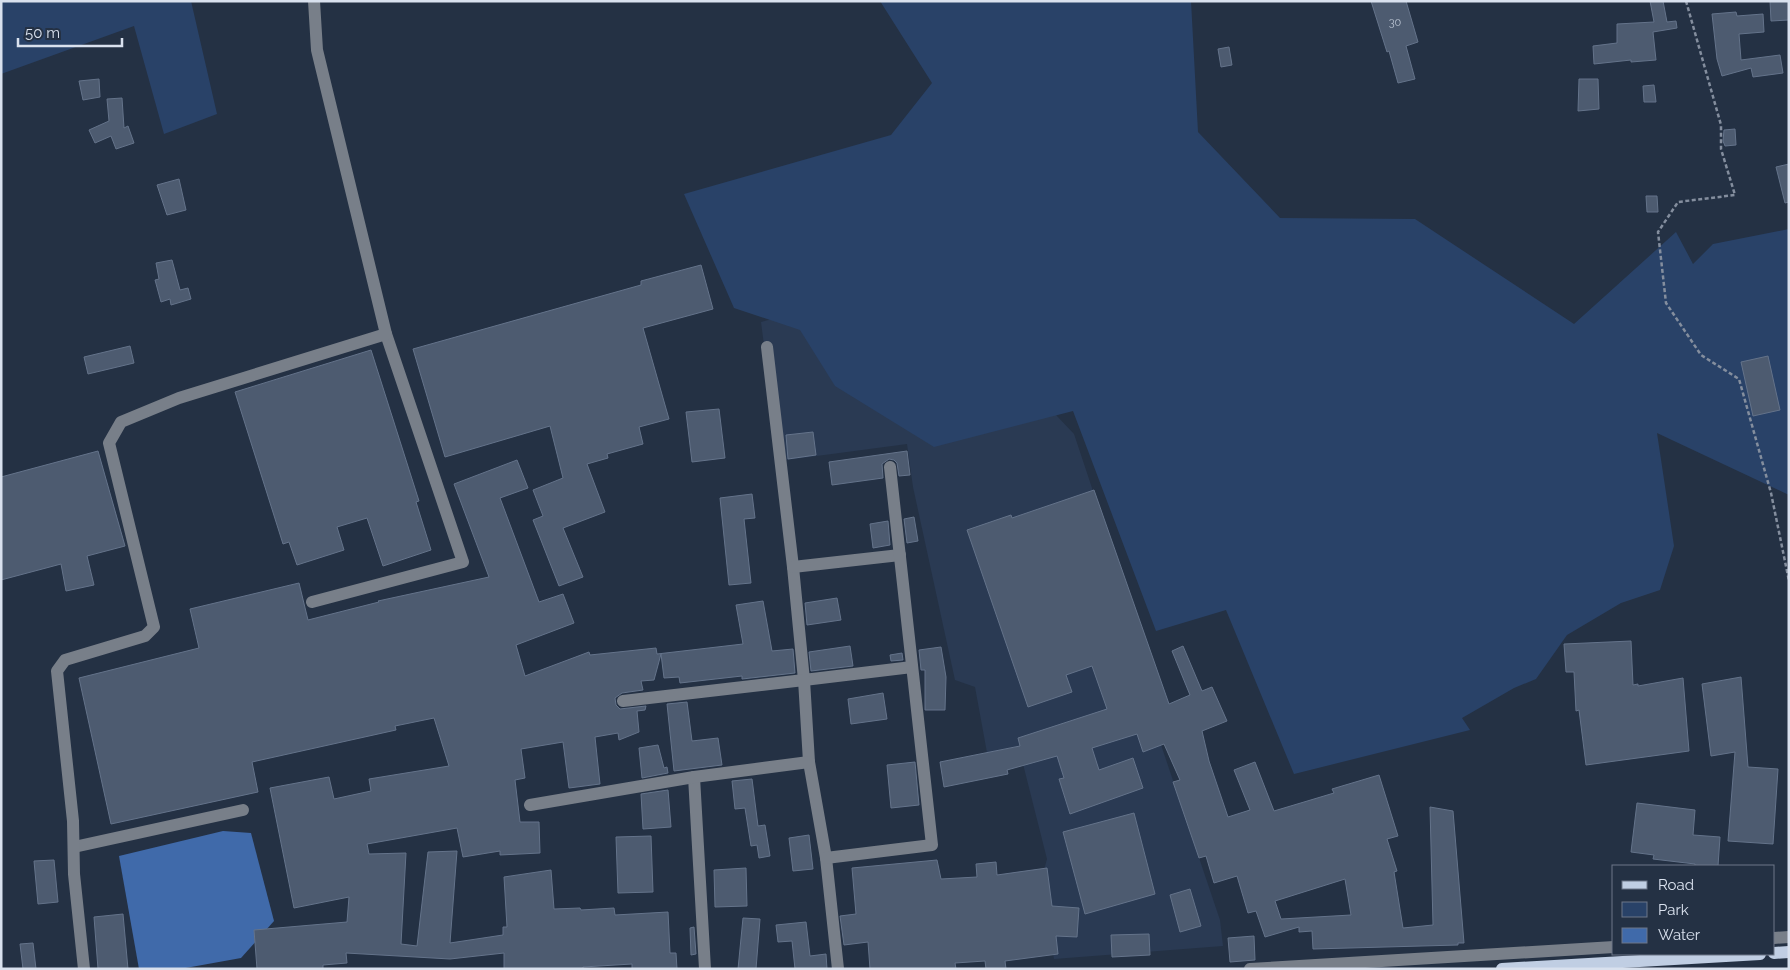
<svg xmlns="http://www.w3.org/2000/svg" width="1790" height="970" font-family="Raleway,sans-serif">
	<style>
		.built { fill: #2a3a53 }
		.green { fill: #294268 }
		.water { fill: #406aaa }
		.building { fill: #4d5b70; stroke: #64738a; fill-rule: evenodd }
		.lines { fill: none; stroke-linecap: round; stroke-linejoin: round }
		.path { stroke: #848e9e; stroke-width: 2.5; stroke-dasharray: 4 2.5; stroke-linecap: butt }
		.minor { stroke: #787f89; stroke-width: 12 }
		.major { stroke: #c0cee3; stroke-width: 12 }
		.labels { text-anchor: middle; dominant-baseline: central; stroke-width: 5; stroke-linejoin: round; paint-order: stroke }
		.number-label { font-size: 11px; fill: #b6c0ce }
	</style>
	<rect width="100%" height="100%" fill="#243144"/>
	<polygon class="built" points="947,300 1074,434 1137,623 1122,629 1220,920 1223,946 1054,959 1040,885 1047,859 1023,764 990,769 975,687 955,680 913,487 907,444 779,461 761,322 832,302"/>
	<g class="green">
		<polygon points="1,1 191,1 217,114 164,134 134,26 1,74"/>
		<polygon points="880,1 1191,1 1198,132 1280,218 1415,219 1574,324 1676,232 1693,264 1713,244 1789,229 1789,495 1657,433 1674,546 1660,590 1621,603 1567,635 1536,679 1514,688 1462,718 1470,730 1294,774 1226,610 1156,631 1073,411 934,447 835,386 800,330 734,308 684,194 891,135 932,83"/>
	</g>
	<polygon class="water" points="223,831 251,833 274,921 241,958 180,969 139,969 119,856"/>
	<g class="building">
		<polygon points="1371,1 1406,1 1418,42 1406,46 1415,79 1398,83 1389,51 1387,52"/>
		<polygon points="1650,1 1663,1 1667,22 1676,21 1677,28 1653,32 1656,60 1631,62 1631,60 1594,64 1593,46 1617,43 1617,24 1654,22"/>
		<polygon points="1770,1 1789,1 1789,20 1771,21"/>
		<polygon points="1736,12 1737,16 1763,14 1764,32 1739,34 1741,60 1780,55 1783,73 1753,77 1751,68 1722,76 1717,59 1712,14"/>
		<polygon points="1229,47 1232,65 1221,67 1218,49"/>
		<polygon points="99,79 100,97 83,100 79,81"/>
		<polygon points="1579,79 1598,79 1599,109 1578,111"/>
		<polygon points="1654,85 1656,102 1644,102 1643,86"/>
		<polygon points="122,98 124,128 128,126 134,143 116,149 111,136 95,143 89,130 109,121 107,99"/>
		<polygon points="1735,129 1736,145 1725,146 1723,141 1724,130"/>
		<polygon points="1789,164 1789,202 1785,203 1776,167"/>
		<polygon points="179,179 186,210 167,215 157,185"/>
		<polygon points="1646,196 1657,196 1658,212 1647,212"/>
		<polygon points="172,260 180,290 188,288 191,299 171,305 170,299 161,302 155,280 159,279 156,263"/>
		<polygon points="701,265 713,309 643,328 669,419 639,427 643,444 607,454 608,458 587,464 605,512 563,528 583,577 559,586 533,520 543,516 533,490 563,478 550,426 445,457 413,349 641,285 641,281"/>
		<polygon points="130,346 134,363 88,374 84,357"/>
		<polygon points="371,350 419,501 416,502 431,550 383,566 367,518 337,527 344,550 297,565 289,542 283,544 235,392"/>
		<polygon points="1768,356 1780,410 1753,416 1741,362"/>
		<polygon points="719,409 725,458 692,462 686,412"/>
		<polygon points="813,432 816,455 788,459 786,435"/>
		<polygon points="98,451 125,546 87,556 94,585 66,591 61,564 1,580 1,477"/>
		<polygon points="907,451 910,475 899,476 897,463 894,460 889,459 882,464 883,478 832,485 829,462"/>
		<polygon points="517,460 528,488 500,498 539,602 563,594 574,623 516,645 525,676 589,652 590,655 656,648 657,654 743,644 736,605 763,601 772,651 793,649 795,673 742,679 742,676 680,683 679,677 664,678 661,654 654,680 641,681 643,690 622,693 615,698 616,705 620,709 646,706 645,710 637,711 639,732 619,740 618,733 595,737 600,784 569,788 563,742 521,749 525,778 515,780 520,822 539,822 540,853 500,855 500,851 463,857 457,828 367,844 369,854 406,853 401,944 417,946 428,852 457,851 450,943 503,935 503,927 507,927 504,877 551,870 554,909 580,908 581,910 614,908 615,915 668,912 670,953 676,953 677,969 632,969 632,964 583,967 583,969 504,969 504,953 450,959 346,953 347,963 323,965 323,969 257,969 254,930 347,922 349,897 294,908 270,788 329,777 334,799 371,791 369,779 449,766 434,718 395,726 396,730 252,762 258,792 111,824 79,678 199,648 190,609 299,583 308,620 379,602 378,601 489,577 454,484"/>
		<path d="M1094 490 1169 704 1190 695 1172 651 1183 646 1202 691 1212 687 1227 721 1202 731 1209 761 1228 817 1250 810 1234 770 1255 762 1274 811 1334 793 1332 789 1379 775 1398 836 1387 839 1397 871 1394 872 1403 928 1433 925 1430 807 1453 811 1464 943H1458V945L1313 949 1312 931 1299 932V927L1265 937 1256 911 1248 913 1237 876 1214 883 1206 856 1199 858 1173 782 1180 780 1164 744 1143 752 1137 734 1092 748 1099 770 1133 758 1143 788 1070 814 1059 779 1064 778 1057 756 1007 770 1008 774 944 787 940 762 1020 746 1018 738 1107 709 1092 666 1066 675 1072 692 1028 707 967 530 1011 515 1012 518ZM1345 879 1351 915 1281 919 1275 901Z"/>
		<polygon points="752,494 755,518 744,519 751,583 729,585 720,498"/>
		<polygon points="914,517 918,541 907,543 904,519"/>
		<polygon points="888,521 890,545 873,548 870,524"/>
		<polygon points="837,598 841,620 807,625 805,603"/>
		<polygon points="1631,641 1633,685 1638,684 1638,686 1683,678 1689,751 1586,765 1579,710 1576,711 1574,672 1566,672 1564,644"/>
		<polygon points="850,646 853,666 811,671 809,652"/>
		<polygon points="941,647 946,677 945,710 925,710 925,670 921,670 919,650"/>
		<polygon points="902,653 903,660 891,661 890,655"/>
		<polygon points="1741,677 1748,767 1778,769 1773,844 1728,841 1735,752 1711,756 1702,684"/>
		<polygon points="883,693 887,719 851,724 848,699"/>
		<polygon points="687,702 692,741 718,738 722,765 674,771 667,704"/>
		<polygon points="658,745 664,768 667,767 668,773 642,778 639,748"/>
		<polygon points="915,762 919,805 891,808 887,765"/>
		<polygon points="752,779 758,826 765,825 770,856 759,858 757,845 751,846 745,808 735,809 732,781"/>
		<polygon points="668,790 671,827 643,829 641,794"/>
		<polygon points="1637,803 1695,810 1693,835 1720,837 1718,866 1695,866 1695,864 1653,859 1654,855 1631,852"/>
		<polygon points="1134,813 1155,894 1085,914 1063,832"/>
		<polygon points="809,835 813,869 793,871 789,838"/>
		<polygon points="651,836 653,892 618,893 616,837"/>
		<polygon points="54,860 58,902 38,904 34,861"/>
		<polygon points="937,860 941,879 977,877 976,864 996,862 997,875 1047,868 1052,906 1079,908 1077,937 1056,936 1058,954 1005,961 1006,969 986,969 985,961 955,963 956,969 870,969 868,942 844,945 840,916 856,914 852,868"/>
		<polygon points="746,868 747,906 715,907 714,870"/>
		<polygon points="1190,889 1201,926 1180,932 1170,895"/>
		<polygon points="123,914 128,969 98,969 94,917"/>
		<polygon points="743,918 760,919 756,969 738,969"/>
		<polygon points="806,922 810,956 826,954 827,969 795,969 792,941 778,942 776,925"/>
		<polygon points="694,927 696,954 691,955 690,928"/>
		<polygon points="1149,934 1150,955 1112,957 1111,935"/>
		<polygon points="1254,936 1255,960 1230,962 1228,938"/>
		<polygon points="33,943 36,969 23,969 20,944"/>
	</g>
	<g class="lines">
		<polyline class="path" points="1686,1 1721,125 1721,149 1735,195 1678,202 1658,232 1666,303 1701,355 1739,379 1771,493 1789,581"/>
		<g class="minor">
			<polyline points="767,347 793,567 804,680 912,667"/>
			<polyline points="793,567 900,555"/>
			<polyline points="312,602 463,562 386,334"/>
			<polyline points="623,701 804,680 809,762 826,858 838,969"/>
			<polyline points="694,777 705,969"/>
			<polyline points="530,805 694,777 809,762"/>
			<polyline points="74,847 243,810"/>
			<polyline points="826,858 932,845 890,467"/>
			<polyline points="1774,938 1789,937"/>
			<polyline points="84,969 74,874 73,821 57,671 65,660 145,636 154,627 109,443 121,422 179,398 386,334 317,50 314,1"/>
			<polyline points="1250,969 1614,947"/>
		</g>
		<g class="major">
			<polyline points="1774,953 1789,952"/>
			<polyline points="1502,969 1760,954"/>
		</g>
	</g>
	<g class="labels">
		<g class="number-label">
			<text x="1395" y="22">30</text>
		</g>
	</g>
	<rect width="1790" height="970" fill="none" stroke="#d9e1ee" stroke-width="5"/>
	<rect x="1612" y="865" width="162" height="90" fill="#243144" stroke="#6c7788"/>
	<rect x="1622" y="881" width="25" height="8" fill="#c0cee3" stroke="#6c7788"/>
	<text x="1658" y="890" font-size="15" fill="#d9e1ee">Road</text>
	<rect x="1622" y="902" width="25" height="15" fill="#294268" stroke="#6c7788"/>
	<text x="1658" y="915" font-size="15" fill="#d9e1ee">Park</text>
	<rect x="1622" y="928" width="25" height="15" fill="#406aaa" stroke="#6c7788"/>
	<text x="1658" y="940" font-size="15" fill="#d9e1ee">Water</text>
	<path d="M18 38v8h104v-8" fill="none" stroke="#d9e1ee" stroke-width="2.5"/>
	<text x="25" y="38" font-size="15" fill="#d9e1ee" stroke="#243144" stroke-width="4" paint-order="stroke">50 m</text>
</svg>
